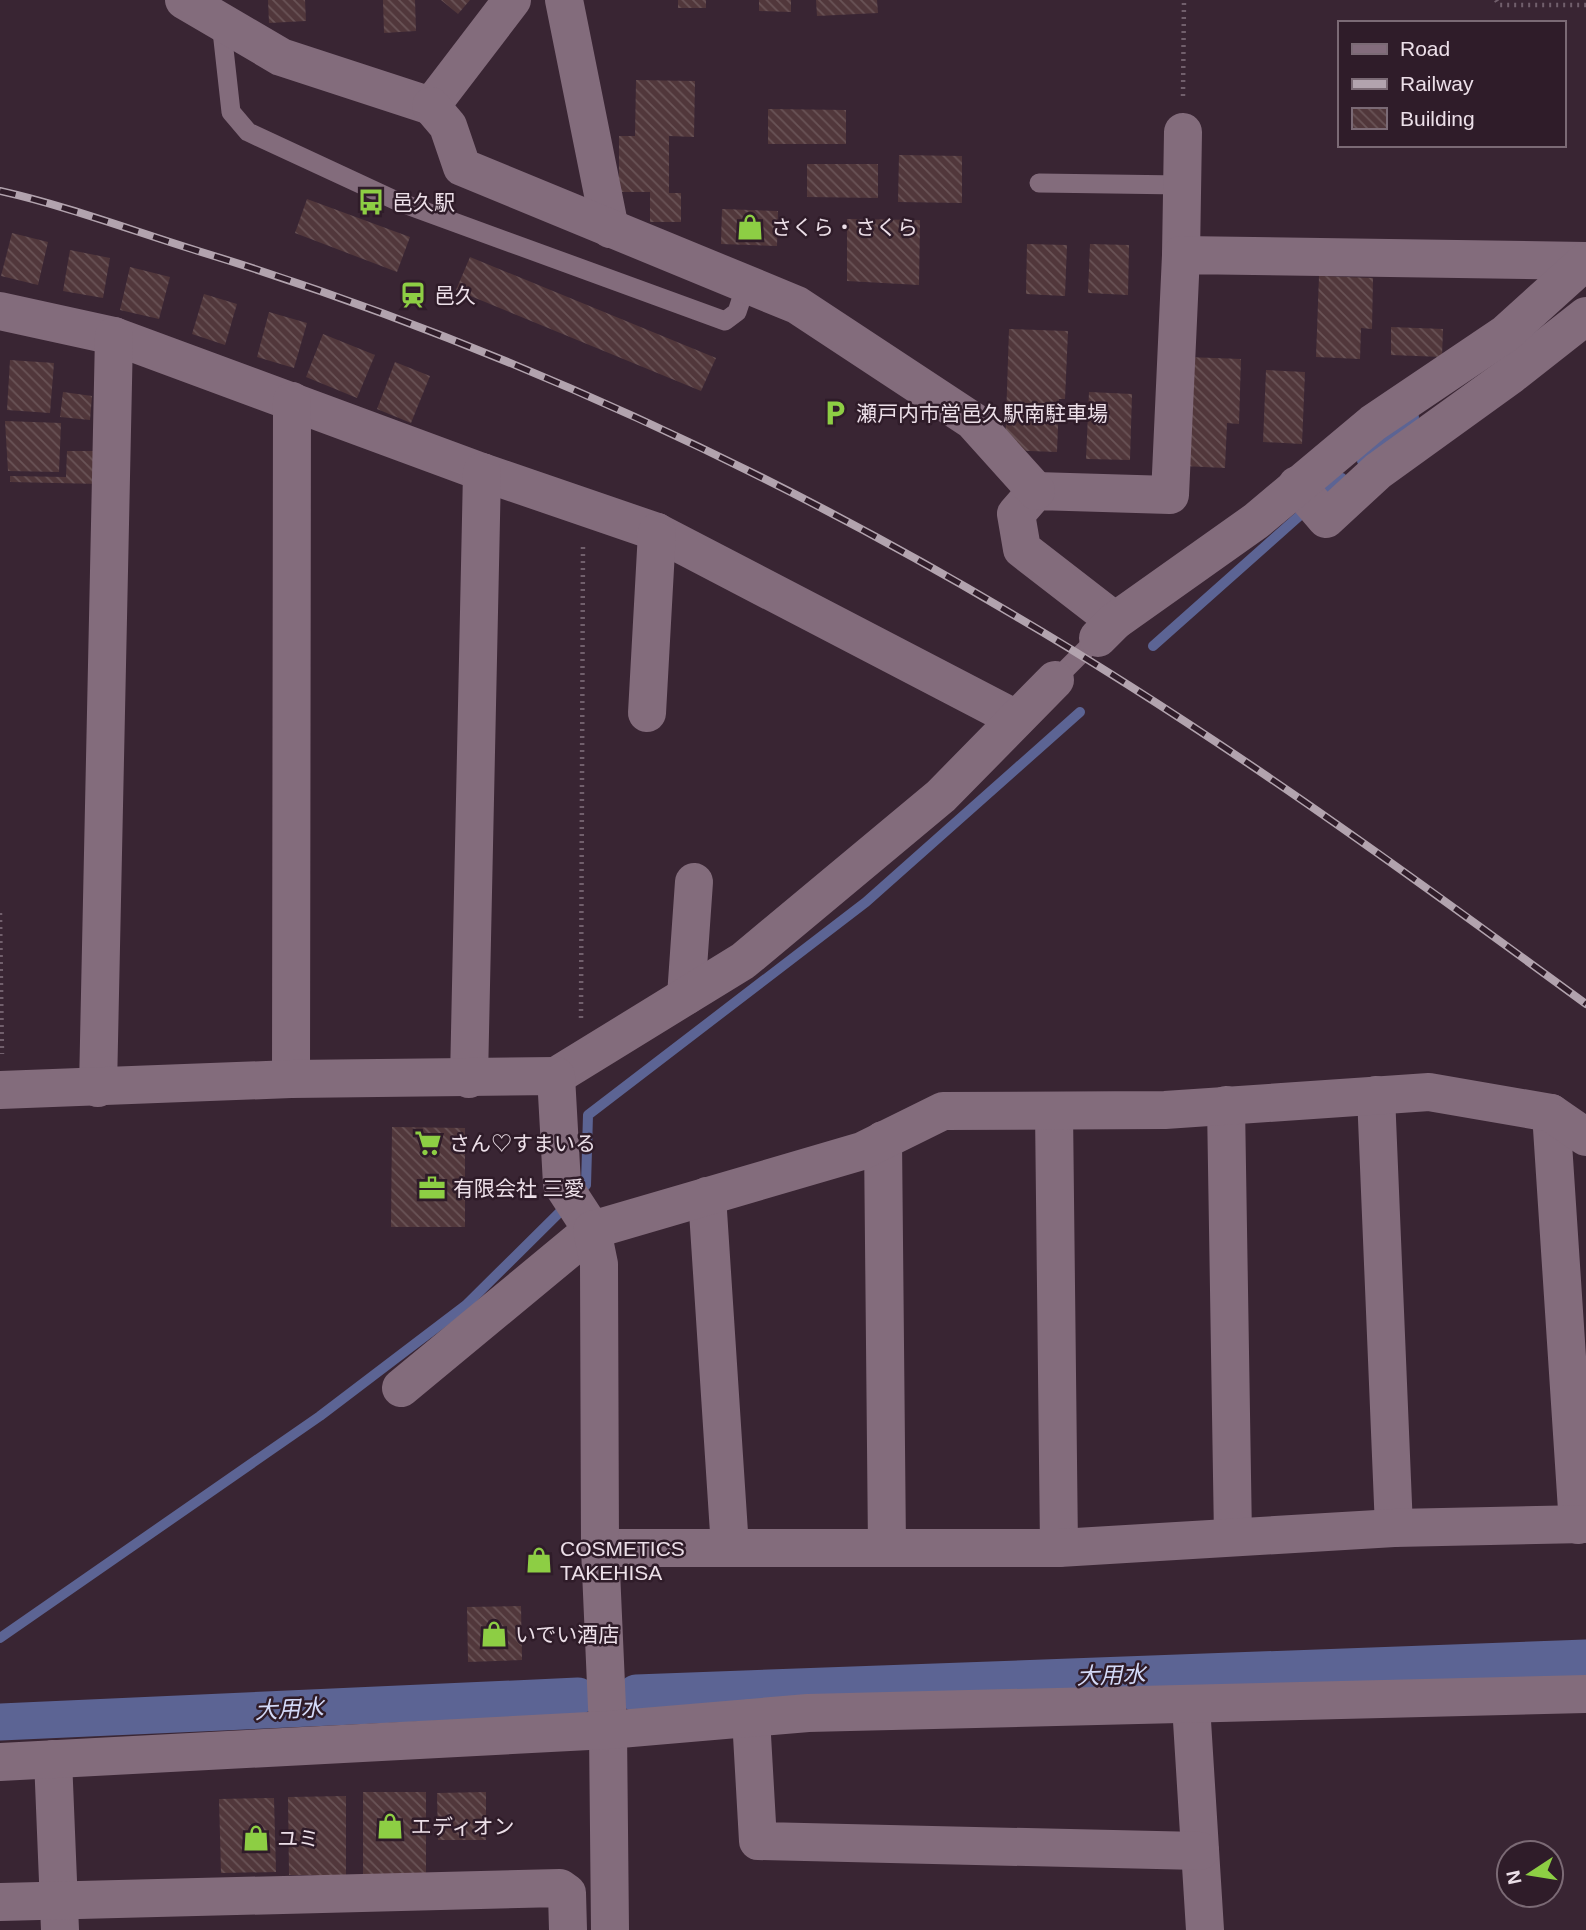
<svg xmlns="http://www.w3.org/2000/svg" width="1586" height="1930" font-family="Arial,'Noto Sans JP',sans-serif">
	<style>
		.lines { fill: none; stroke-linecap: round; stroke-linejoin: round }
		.stream { stroke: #5c6494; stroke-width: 10 }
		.canal { stroke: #5c6494; stroke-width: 37 }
		.building { fill: url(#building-back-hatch) }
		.path { stroke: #715f6c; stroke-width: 4.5; stroke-dasharray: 2 5; stroke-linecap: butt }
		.service { stroke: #836c7c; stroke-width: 19 }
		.minor { stroke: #836c7c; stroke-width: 38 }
		.tertiary { stroke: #836c7c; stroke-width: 38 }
		.rail-casing { stroke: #b2a3ae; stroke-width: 8 }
		.rail { stroke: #2f1c29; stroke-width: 5; stroke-dasharray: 16; stroke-linecap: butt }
		.labels { text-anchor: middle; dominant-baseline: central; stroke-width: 5; stroke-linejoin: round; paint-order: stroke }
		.poi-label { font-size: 21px; fill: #ecdfe8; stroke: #2f1c29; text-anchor: start }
		.water-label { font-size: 23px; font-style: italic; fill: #d4daf8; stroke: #2f1c29 }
	</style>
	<defs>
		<pattern id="building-back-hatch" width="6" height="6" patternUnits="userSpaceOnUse" patternTransform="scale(1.75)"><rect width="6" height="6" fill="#51373b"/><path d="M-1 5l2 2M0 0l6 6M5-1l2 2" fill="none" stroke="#6a5457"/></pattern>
	</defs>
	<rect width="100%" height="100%" fill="#392533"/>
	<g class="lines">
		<g class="stream">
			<polyline points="1362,461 1414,417"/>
			<polyline points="1153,646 1342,478"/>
			<polyline points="578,1194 586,1185 588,1115 866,902 1080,712"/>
			<polyline points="0,1638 320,1416 466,1305 567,1205"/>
		</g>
		<g class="canal">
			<polyline points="636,1693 1586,1658"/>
			<polyline points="0,1722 578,1696"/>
		</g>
	</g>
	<g class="building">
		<polygon points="268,0 305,0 306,21 269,23"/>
		<polygon points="383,0 415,0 416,31 384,33"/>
		<polygon points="441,0 470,0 458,14"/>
		<rect x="678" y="0" width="28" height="8"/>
		<polygon points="759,0 791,0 791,12 759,11"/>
		<polygon points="816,0 877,0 878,13 817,16"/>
		<polygon points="636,80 695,81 694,137 669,136 669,193 681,193 681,222 650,222 650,192 619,192 619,136 635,136"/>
		<polygon points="768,109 846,110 846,144 768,144"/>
		<polygon points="899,155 962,156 962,203 898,202"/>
		<polygon points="807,164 878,164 878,198 807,197"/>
		<polygon points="307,199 410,237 397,272 295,233"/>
		<polygon points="722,209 778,211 777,246 721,244"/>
		<polygon points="847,219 920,220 919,285 847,281"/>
		<polygon points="12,233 48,242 38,285 1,276"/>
		<polygon points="1027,244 1067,245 1065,296 1026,294"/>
		<polygon points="1090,244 1129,245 1128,295 1088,293"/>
		<polygon points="70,250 110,258 103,298 63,291"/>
		<polygon points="470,257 716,358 701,391 456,290"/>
		<polygon points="130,267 170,277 159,319 120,310"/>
		<polygon points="1319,276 1373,278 1372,329 1361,328 1360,359 1316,357"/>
		<polygon points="204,294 237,304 225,345 192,334"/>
		<polygon points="269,312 307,323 294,368 257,357"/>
		<polygon points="1391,327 1443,329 1442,357 1391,355"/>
		<polygon points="1009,329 1068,331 1065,399 1059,399 1057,452 1005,450"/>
		<polygon points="323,334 375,355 357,398 306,377"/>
		<polygon points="1187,357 1241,359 1239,424 1227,423 1225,468 1183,466"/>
		<polygon points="10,360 54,363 50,413 7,410"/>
		<polygon points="395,362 430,376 411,423 377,409"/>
		<polygon points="1266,370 1305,372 1302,444 1263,442"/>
		<polygon points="63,392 92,396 90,420 60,417"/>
		<polygon points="1089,392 1132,394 1130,460 1086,459"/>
		<polygon points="5,421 61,423 59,472 8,471"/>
		<polygon points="67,451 102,451 101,484 10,482 10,476 66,477"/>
		<polygon points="392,1127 465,1128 465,1227 391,1227"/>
		<polygon points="521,1606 522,1660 468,1662 467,1607"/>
		<rect x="363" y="1792" width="63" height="87"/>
		<polygon points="486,1792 486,1840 438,1840 437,1793"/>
		<polygon points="346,1796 346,1875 289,1875 288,1797"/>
		<polygon points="274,1798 276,1872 221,1873 219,1799"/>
	</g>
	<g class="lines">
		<g class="path">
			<polyline points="1496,0 1499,5 1586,5"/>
			<polyline points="1183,96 1184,0"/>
			<polyline points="0,913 2,1054"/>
			<polyline points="581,1018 583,544"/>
		</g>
		<g class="service">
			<polyline points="221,22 231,112 248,132 399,202 725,321 737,312 746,285"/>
			<polyline points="1039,183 1182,185"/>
			<polyline points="1055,680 1096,639"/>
		</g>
		<g class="minor">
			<polyline points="184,0 281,57 431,106 512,0"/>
			<polyline points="564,0 610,229"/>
			<polyline points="1181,255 1183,132"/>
			<polyline points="0,311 114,336 482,472 657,532 1016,719"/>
			<polyline points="1297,485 1326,519 1378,471 1511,375 1586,316"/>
			<polyline points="1115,621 1022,549 1016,514 1036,491 1170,495 1181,255 1586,261"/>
			<polyline points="1098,638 1115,621 1256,521 1373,423 1505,334 1586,261"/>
			<polyline points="647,713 657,532"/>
			<polyline points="686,996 694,882"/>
			<polyline points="556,1076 743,961 941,796 1055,680"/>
			<polyline points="291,1079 292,401"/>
			<polyline points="469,1079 482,472"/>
			<polyline points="98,1088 114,336"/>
			<polyline points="0,1090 291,1079 556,1076 562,1184 592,1230 401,1388"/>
			<polyline points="1376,1095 1394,1528"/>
			<polyline points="1226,1105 1233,1537"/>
			<polyline points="1054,1111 1059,1548"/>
			<polyline points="1551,1113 1578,1525"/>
			<polyline points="883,1140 887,1548"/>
			<polyline points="707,1196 730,1548"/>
			<polyline points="600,1548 1059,1548 1394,1528 1586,1524"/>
			<polyline points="1191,1705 1205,1930"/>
			<polyline points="751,1718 758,1841 1200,1851"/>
			<polyline points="53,1759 60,1930"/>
			<polyline points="0,1902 560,1888 567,1893 568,1930"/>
			<polyline points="610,1930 608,1730 600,1548 599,1264 592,1230 862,1151 943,1111 1165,1110 1429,1092 1551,1113 1586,1137"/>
		</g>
		<g class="tertiary">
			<polyline points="431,106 448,126 462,167 797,305 973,421 1036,491"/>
			<polyline points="0,1762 608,1730 808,1713 1586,1694"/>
		</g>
		<g class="rail-casing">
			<path id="rail" d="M0 191C67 206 133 231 198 251 482 338 757 463 1012 614 1212 731 1399 867 1586 1004"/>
		</g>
		<use href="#rail" class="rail"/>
	</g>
	<defs>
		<g id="bus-bare" transform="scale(2.1)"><path d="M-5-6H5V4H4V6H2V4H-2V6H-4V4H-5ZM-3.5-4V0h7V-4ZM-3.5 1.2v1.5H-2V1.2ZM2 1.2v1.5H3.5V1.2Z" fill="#8dce44" stroke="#2f1c29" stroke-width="2.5" paint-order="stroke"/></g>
		<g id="shop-bare" transform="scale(2.1)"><path d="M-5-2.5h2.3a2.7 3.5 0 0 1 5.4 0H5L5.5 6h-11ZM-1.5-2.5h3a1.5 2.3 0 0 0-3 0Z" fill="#8dce44" stroke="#2f1c29" stroke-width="2.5" paint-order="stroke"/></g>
		<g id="station-bare" transform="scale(2.1)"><path d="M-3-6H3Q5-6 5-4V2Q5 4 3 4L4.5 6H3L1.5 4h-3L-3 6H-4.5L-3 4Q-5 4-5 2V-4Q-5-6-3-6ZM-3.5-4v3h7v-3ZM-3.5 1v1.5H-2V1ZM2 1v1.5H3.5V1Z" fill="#8dce44" stroke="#2f1c29" stroke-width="2.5" paint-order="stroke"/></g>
		<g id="parking-bare" transform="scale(2.1)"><path d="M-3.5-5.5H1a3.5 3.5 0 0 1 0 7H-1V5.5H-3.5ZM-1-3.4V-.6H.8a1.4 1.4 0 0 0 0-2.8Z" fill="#8dce44" stroke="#2f1c29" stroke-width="2.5" paint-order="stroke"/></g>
		<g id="supermarket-bare" transform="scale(2.1)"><path d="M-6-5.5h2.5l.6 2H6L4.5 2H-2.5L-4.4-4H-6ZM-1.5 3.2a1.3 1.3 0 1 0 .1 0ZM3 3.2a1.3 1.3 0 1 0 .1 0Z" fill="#8dce44" stroke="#2f1c29" stroke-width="2.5" paint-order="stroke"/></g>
		<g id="office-bare" transform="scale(2.1)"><path d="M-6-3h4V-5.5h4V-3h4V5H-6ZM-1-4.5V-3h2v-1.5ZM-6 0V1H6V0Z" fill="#8dce44" stroke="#2f1c29" stroke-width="2.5" paint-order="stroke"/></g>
	</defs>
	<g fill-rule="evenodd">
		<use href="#bus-bare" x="371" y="202"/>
		<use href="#shop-bare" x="750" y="227"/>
		<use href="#station-bare" x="413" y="295"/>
		<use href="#parking-bare" x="835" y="413"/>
		<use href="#supermarket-bare" x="428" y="1143"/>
		<use href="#office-bare" x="432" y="1188"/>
		<use href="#shop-bare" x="539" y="1560"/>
		<use href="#shop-bare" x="494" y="1634"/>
		<use href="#shop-bare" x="390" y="1826"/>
		<use href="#shop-bare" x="256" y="1838"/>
	</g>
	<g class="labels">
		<g class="poi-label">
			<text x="392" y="202">邑久駅</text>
			<text x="771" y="227">さくら・さくら</text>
			<text x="434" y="295">邑久</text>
			<text x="856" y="413">瀬戸内市営邑久駅南駐車場</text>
			<text x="449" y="1143">さん♡すまいる</text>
			<text x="453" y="1188">有限会社 三愛</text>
			<text x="560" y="1548">COSMETICS<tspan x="560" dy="24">TAKEHISA</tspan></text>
			<text x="515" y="1634">いでい酒店</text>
			<text x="411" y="1826">エディオン</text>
			<text x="277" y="1838">ユミ</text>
		</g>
		<g class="water-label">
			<text transform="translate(1111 1675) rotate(-2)">大用水</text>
			<text transform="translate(289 1709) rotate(-3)">大用水</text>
		</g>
	</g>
	<rect x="1338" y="21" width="228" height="126" fill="#2f1c29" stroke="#7b6a75" stroke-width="2"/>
	<rect x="1352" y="44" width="35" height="10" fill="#836c7c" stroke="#7b6a75" stroke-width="2"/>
	<text x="1400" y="56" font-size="21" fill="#ecdfe8">Road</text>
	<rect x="1352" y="79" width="35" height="10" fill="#b2a3ae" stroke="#7b6a75" stroke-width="2"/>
	<text x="1400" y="91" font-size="21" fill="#ecdfe8">Railway</text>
	<rect x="1352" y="108" width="35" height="21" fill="url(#building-back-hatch)" stroke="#7b6a75" stroke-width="2"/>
	<text x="1400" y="126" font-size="21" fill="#ecdfe8">Building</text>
	<g transform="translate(1530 1874) rotate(258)"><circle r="33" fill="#2f1c29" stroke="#7b6a75" stroke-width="2"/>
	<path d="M0-5L12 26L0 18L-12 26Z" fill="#8dce44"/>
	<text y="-10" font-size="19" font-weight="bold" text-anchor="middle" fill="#ecdfe8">N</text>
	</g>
</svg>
